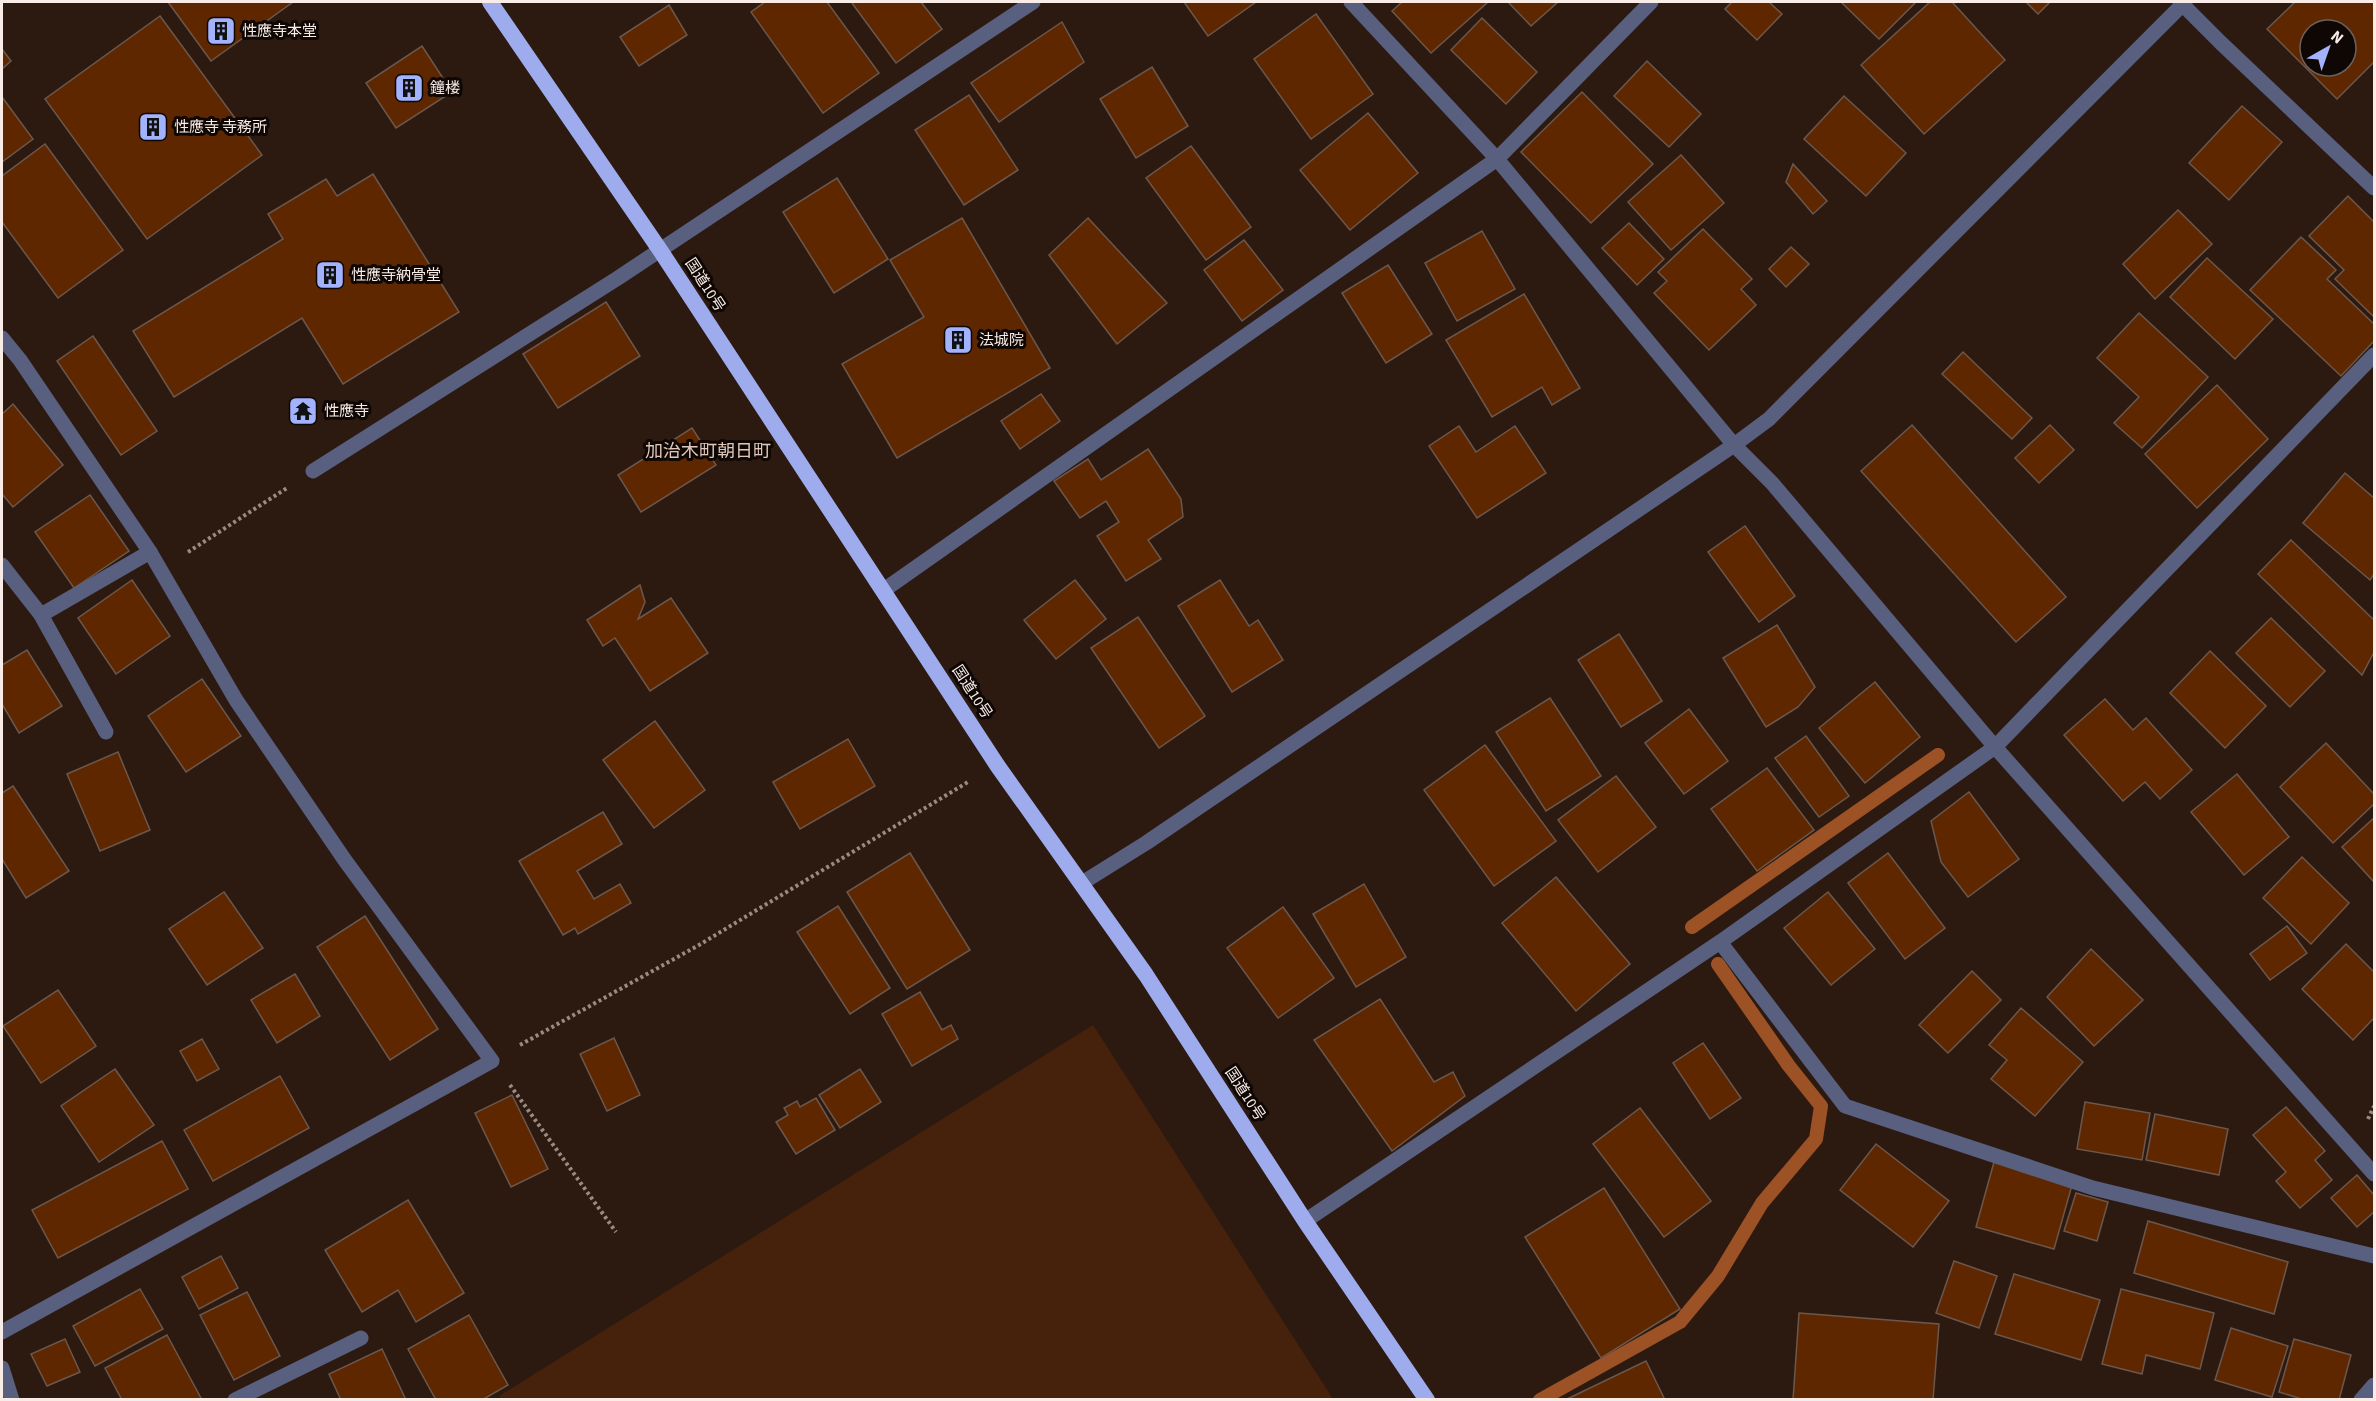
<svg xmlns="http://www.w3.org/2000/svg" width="2376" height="1401" font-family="'Source Sans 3','Noto Sans JP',sans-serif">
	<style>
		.green { fill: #46210b }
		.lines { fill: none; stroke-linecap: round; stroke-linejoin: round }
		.stream { stroke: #9d5225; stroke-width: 14 }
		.building { fill: #5e2700; stroke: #6c574c; stroke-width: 1.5; fill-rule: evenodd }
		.path { stroke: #998a82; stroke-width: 4; stroke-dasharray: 3 3; stroke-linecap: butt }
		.minor { stroke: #585f7f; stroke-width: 15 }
		.tertiary { stroke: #585f7f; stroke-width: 15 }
		.trunk { stroke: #9eacee; stroke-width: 16 }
		.labels { text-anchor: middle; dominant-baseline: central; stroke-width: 6; stroke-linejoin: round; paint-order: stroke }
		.poi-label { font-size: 15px; fill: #f9ece6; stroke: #0e0704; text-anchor: start }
		.street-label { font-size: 15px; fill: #f9ece6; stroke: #0e0704 }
		.quarter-label { font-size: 18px; fill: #e0c7bb; stroke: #0e0704 }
	</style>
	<rect width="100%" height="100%" fill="#2c1a11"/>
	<polygon class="green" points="1093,1025 1333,1399 501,1399 499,1396"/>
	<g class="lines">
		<g class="stream">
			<polyline points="1692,927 1938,755"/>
			<polyline points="1540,1400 1680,1322 1718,1276 1762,1203 1816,1139 1821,1106 1789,1066 1718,964"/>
		</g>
	</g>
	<g class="building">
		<polygon points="168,2 293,2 211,61"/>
		<polygon points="765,2 827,2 879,73 823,113 751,12"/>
		<polygon points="853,2 921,2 942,29 896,63 852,3"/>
		<polygon points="1184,2 1256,2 1208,36"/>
		<polygon points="1402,2 1488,2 1431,53 1392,11"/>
		<polygon points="1508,2 1558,2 1531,26"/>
		<polygon points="1732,2 1769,2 1782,14 1757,40 1725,9"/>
		<polygon points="1841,2 1916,2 1879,39"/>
		<polygon points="1930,2 1952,2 2005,60 1924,134 1861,65"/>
		<polygon points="2026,2 2050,2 2038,14"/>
		<path d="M2295 2H2374V62L2337 99 2267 29ZM2310 30H2346V66H2310Z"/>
		<polygon points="669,5 687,35 639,66 620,37"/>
		<polygon points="1316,14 1373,94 1311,139 1254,59"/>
		<polygon points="160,16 262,155 147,239 45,99"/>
		<polygon points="1482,18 1537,72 1506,104 1451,50"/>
		<polygon points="1062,22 1084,62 999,122 971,83"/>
		<polygon points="422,46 452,92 396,128 366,83"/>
		<polygon points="2,49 11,61 2,69"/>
		<polygon points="1647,61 1701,114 1669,147 1614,96"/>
		<polygon points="1152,67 1188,126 1136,158 1100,99"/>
		<polygon points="1582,92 1653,164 1591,223 1521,152"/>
		<polygon points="969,95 1018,170 964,205 915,130"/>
		<polygon points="1844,96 1906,153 1866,196 1804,139"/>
		<polygon points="2,97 33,139 2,162"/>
		<polygon points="2242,106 2282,142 2229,200 2189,163"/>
		<polygon points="1368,113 1418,173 1350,230 1300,170"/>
		<polygon points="45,144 123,250 58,298 2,222 2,176"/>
		<polygon points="1191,146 1251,227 1206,260 1146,178"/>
		<polygon points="1681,155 1724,203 1671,250 1628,202"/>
		<polygon points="1793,164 1827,201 1813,214 1786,182"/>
		<polygon points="373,174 459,312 343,384 302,318 174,397 133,331 283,239 268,214 326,179 337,196"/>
		<polygon points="837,178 888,259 834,293 783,212"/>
		<polygon points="2348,196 2374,222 2374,317 2335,279 2344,270 2309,236"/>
		<polygon points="2178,210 2212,244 2155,299 2123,264"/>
		<polygon points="962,218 1050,368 897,458 842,364 924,317 890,260"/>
		<polygon points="1088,218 1167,303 1117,344 1049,255"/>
		<polygon points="1629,223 1664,259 1637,285 1602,248"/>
		<polygon points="1703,229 1752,279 1741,289 1756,305 1709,350 1654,293 1667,281 1658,272"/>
		<polygon points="1482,231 1515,289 1457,321 1425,263"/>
		<polygon points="2301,237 2336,270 2327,279 2374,324 2374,341 2341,376 2250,290"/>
		<polygon points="1244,240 1283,290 1242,321 1204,270"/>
		<polygon points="1791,247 1809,264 1786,287 1769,269"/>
		<polygon points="2207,258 2273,319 2235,359 2170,297"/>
		<polygon points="1388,265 1432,334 1386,363 1342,293"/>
		<polygon points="1524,294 1580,388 1552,405 1542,387 1492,417 1446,340"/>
		<polygon points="606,302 640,356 558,408 523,354"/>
		<polygon points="2139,313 2208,377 2142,448 2114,423 2139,397 2097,358"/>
		<polygon points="93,336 157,431 121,455 57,361"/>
		<polygon points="1963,352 2032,418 2012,439 1942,374"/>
		<polygon points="2217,385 2268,439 2197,508 2145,454"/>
		<polygon points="1041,394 1060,421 1020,449 1001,421"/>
		<polygon points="13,404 63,465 13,507 2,494 2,414"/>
		<polygon points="1912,425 2066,597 2016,642 1861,471"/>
		<polygon points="2050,425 2074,450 2039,483 2015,458"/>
		<polygon points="1459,426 1476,452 1515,426 1546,473 1477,518 1429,446"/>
		<polygon points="692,428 716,465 641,512 618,475"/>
		<polygon points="1148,449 1181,499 1183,517 1148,540 1161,559 1126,581 1097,536 1119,522 1106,501 1080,518 1054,481 1088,459 1101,480"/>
		<polygon points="2345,473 2374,498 2374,574 2370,580 2303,523"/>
		<polygon points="90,495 129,551 74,588 35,532"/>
		<polygon points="1745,526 1795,596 1759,622 1708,552"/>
		<polygon points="2291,540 2374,620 2374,652 2362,675 2258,574"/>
		<polygon points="132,580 170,636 116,674 78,618"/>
		<polygon points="1075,580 1106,619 1056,659 1024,620"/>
		<polygon points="1220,580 1249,626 1258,620 1283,660 1232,692 1178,606"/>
		<polygon points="640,585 645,602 638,619 671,598 708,653 650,691 615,638 603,646 587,620"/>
		<polygon points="1138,617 1205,716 1159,748 1091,648"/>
		<polygon points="2271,618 2325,671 2290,707 2236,653"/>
		<polygon points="1777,625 1815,687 1798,707 1766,727 1723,658"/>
		<polygon points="1619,634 1662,701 1621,727 1578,660"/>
		<polygon points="27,650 62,706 19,733 2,704 2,665"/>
		<polygon points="2210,651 2266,706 2225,748 2170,693"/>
		<polygon points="202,679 241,736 186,772 148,716"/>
		<polygon points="1875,682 1920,737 1865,783 1819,728"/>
		<polygon points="1550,698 1601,776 1546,811 1496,732"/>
		<polygon points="2105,699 2133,730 2146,718 2192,770 2160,799 2145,782 2123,801 2064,735"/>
		<polygon points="1689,709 1728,761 1684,794 1645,743"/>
		<polygon points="655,721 705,790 654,828 603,760"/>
		<polygon points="1806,736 1849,796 1819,817 1775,758"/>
		<polygon points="848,739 875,786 800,829 773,782"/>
		<polygon points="2326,743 2374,794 2374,804 2333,843 2280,787"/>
		<polygon points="1485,745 1556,841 1494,886 1424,790"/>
		<polygon points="118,752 150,830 100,851 67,774"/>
		<polygon points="1767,768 1814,830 1757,871 1711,809"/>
		<polygon points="2237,774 2289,837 2244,875 2191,812"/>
		<polygon points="1616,776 1656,827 1598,872 1558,820"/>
		<polygon points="13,786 69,871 26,898 2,859 2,793"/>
		<polygon points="1969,792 2019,859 1968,897 1941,862 1931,821"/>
		<polygon points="603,812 622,844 577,871 594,899 620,884 631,903 578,934 575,928 563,935 519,861"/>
		<polygon points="2374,818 2374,882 2342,847"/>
		<polygon points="910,853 970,950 907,989 847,892"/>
		<polygon points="1888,853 1945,928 1905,959 1848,883"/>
		<polygon points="2302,857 2349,903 2311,944 2263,898"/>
		<polygon points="1556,877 1630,964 1576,1011 1502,923"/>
		<polygon points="1364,884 1406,957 1356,987 1313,914"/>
		<polygon points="224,892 263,948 207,985 169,929"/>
		<polygon points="1828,892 1875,949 1831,985 1784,928"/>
		<polygon points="838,906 890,988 850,1014 797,932"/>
		<polygon points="1283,907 1334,978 1278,1018 1227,948"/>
		<polygon points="365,916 438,1029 390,1060 317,947"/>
		<polygon points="2287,926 2307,953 2270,980 2250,954"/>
		<polygon points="2346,944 2374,972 2374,1018 2353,1040 2302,989"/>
		<polygon points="2091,949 2143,1000 2094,1046 2047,997"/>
		<polygon points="1972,971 2001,1000 1948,1053 1919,1025"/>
		<polygon points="295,974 320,1016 277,1043 251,1000"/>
		<polygon points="58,990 96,1046 41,1083 3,1026"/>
		<polygon points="920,992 942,1030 951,1025 958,1039 912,1066 882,1014"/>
		<polygon points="1380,999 1434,1082 1453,1072 1465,1096 1392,1151 1314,1040"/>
		<polygon points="2021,1008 2083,1062 2035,1116 1991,1079 2007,1060 1989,1045"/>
		<polygon points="614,1038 640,1095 607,1111 580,1054"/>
		<polygon points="202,1039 219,1069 197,1081 180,1051"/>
		<polygon points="1703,1043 1741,1098 1710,1119 1673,1063"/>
		<polygon points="115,1069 154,1125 99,1162 61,1106"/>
		<polygon points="860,1069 881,1102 840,1128 819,1095"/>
		<polygon points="280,1076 309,1128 213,1181 184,1130"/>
		<polygon points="512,1095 548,1169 511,1187 475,1113"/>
		<polygon points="816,1098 835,1130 796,1154 776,1122 788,1115 784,1108 797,1101 800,1107"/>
		<polygon points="2085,1102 2150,1113 2142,1160 2077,1149"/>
		<polygon points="2286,1107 2325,1151 2315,1160 2332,1180 2300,1208 2276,1181 2286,1172 2253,1135"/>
		<polygon points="1640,1108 1711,1201 1664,1237 1593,1144"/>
		<polygon points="2155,1114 2228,1129 2219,1175 2146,1160"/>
		<polygon points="162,1141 188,1189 58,1258 32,1210"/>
		<polygon points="1876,1144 1949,1201 1913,1247 1840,1190"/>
		<polygon points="1994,1162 2072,1185 2054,1249 1976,1227"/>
		<polygon points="2357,1175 2374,1195 2374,1212 2357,1227 2331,1198"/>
		<polygon points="1604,1188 1680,1309 1601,1358 1525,1237"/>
		<polygon points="2076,1193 2108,1202 2097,1241 2064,1231"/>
		<polygon points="408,1200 464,1293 416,1322 398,1290 362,1312 325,1250"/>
		<polygon points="2148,1221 2288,1262 2274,1314 2134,1273"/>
		<polygon points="221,1256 238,1288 199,1309 182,1277"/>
		<polygon points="1954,1261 1997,1276 1979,1328 1936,1313"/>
		<polygon points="2014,1274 2100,1300 2081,1360 1995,1334"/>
		<polygon points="140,1289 163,1329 95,1366 73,1326"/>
		<polygon points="2121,1289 2214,1313 2200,1369 2146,1355 2142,1374 2102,1364"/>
		<polygon points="247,1292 280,1356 234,1380 200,1315"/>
		<polygon points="1799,1313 1939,1324 1933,1400 1793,1400"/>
		<polygon points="469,1315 508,1385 482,1400 436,1400 408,1349"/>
		<polygon points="2231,1328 2288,1346 2272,1397 2215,1380"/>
		<polygon points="167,1335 202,1400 122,1400 105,1368"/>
		<polygon points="65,1339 80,1372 47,1386 31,1354"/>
		<polygon points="2294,1339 2351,1355 2339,1400 2305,1400 2279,1392"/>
		<polygon points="382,1349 406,1400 341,1400 329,1374"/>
		<polygon points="1646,1361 1665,1400 1565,1400"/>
	</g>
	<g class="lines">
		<g class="path">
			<polyline points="188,552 287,488"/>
			<polyline points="520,1045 699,945 968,782"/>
			<polyline points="510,1085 616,1232"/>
			<polyline points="2368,1119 2374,1106"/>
		</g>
		<g class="minor">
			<polyline points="2,338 20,360 150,552 236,700 344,859 492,1061 2,1332"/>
			<polyline points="313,471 618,278 1033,2"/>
			<polyline points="2,565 41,615 150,552"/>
			<polyline points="884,590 1497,159 1651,2"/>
			<polyline points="41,615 106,732"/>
			<polyline points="1995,747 2374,1174"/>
			<polyline points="1720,942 1845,1106 2093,1188 2374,1256"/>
			<polyline points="1305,1221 1720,942 1995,747 2374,355"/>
			<polyline points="2,1368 12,1400"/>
			<polyline points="235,1400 361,1338"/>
			<polyline points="2361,1400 2374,1385"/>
		</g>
		<g class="tertiary">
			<polyline points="1351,2 1497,159 1734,445 1772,483 1995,747"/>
			<polyline points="2180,2 2221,43 2374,188"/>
			<polyline points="1082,883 1146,843 1734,445 1769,419 2185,2"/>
		</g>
		<polyline class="trunk" points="490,2 660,250 997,765 1146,975 1305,1221 1427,1400"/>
	</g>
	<defs>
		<g id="building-square" transform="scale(1.5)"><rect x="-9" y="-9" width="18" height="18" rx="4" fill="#a3b2fd" stroke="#0e0704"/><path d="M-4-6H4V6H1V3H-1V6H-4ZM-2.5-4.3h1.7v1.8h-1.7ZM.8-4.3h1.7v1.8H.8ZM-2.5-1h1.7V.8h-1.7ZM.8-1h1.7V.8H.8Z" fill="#111"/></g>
		<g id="temple-square" transform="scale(1.5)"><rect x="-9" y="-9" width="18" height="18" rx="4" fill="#a3b2fd" stroke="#0e0704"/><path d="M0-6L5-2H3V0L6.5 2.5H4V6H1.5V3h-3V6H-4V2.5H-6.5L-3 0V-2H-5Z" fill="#111"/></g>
	</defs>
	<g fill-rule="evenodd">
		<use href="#building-square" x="221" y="31"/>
		<use href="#building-square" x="409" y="88"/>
		<use href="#building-square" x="153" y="127"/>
		<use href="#building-square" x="330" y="275"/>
		<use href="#building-square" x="958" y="340"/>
		<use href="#temple-square" x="303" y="411"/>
	</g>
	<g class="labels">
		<g class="poi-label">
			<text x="242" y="31">性應寺本堂</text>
			<text x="430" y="88">鐘楼</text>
			<text x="174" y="127">性應寺 寺務所</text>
			<text x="351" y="275">性應寺納骨堂</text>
			<text x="979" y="340">法城院</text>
			<text x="324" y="411">性應寺</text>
		</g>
		<g class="street-label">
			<text transform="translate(705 285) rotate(57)">国道10号</text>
			<text transform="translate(972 692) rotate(57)">国道10号</text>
			<text transform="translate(1245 1094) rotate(57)">国道10号</text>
		</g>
		<g class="quarter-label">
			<text x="708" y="451">加治木町朝日町</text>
		</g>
	</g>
	<rect width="2376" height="1401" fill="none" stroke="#f9ece6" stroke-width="6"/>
	<g transform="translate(2328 48) rotate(40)"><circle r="28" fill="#0e0704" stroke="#6c635e" stroke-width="1.5"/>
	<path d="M0-4.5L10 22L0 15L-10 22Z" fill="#a3b2fd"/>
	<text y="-9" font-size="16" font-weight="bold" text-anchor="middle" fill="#f9ece6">N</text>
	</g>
</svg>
